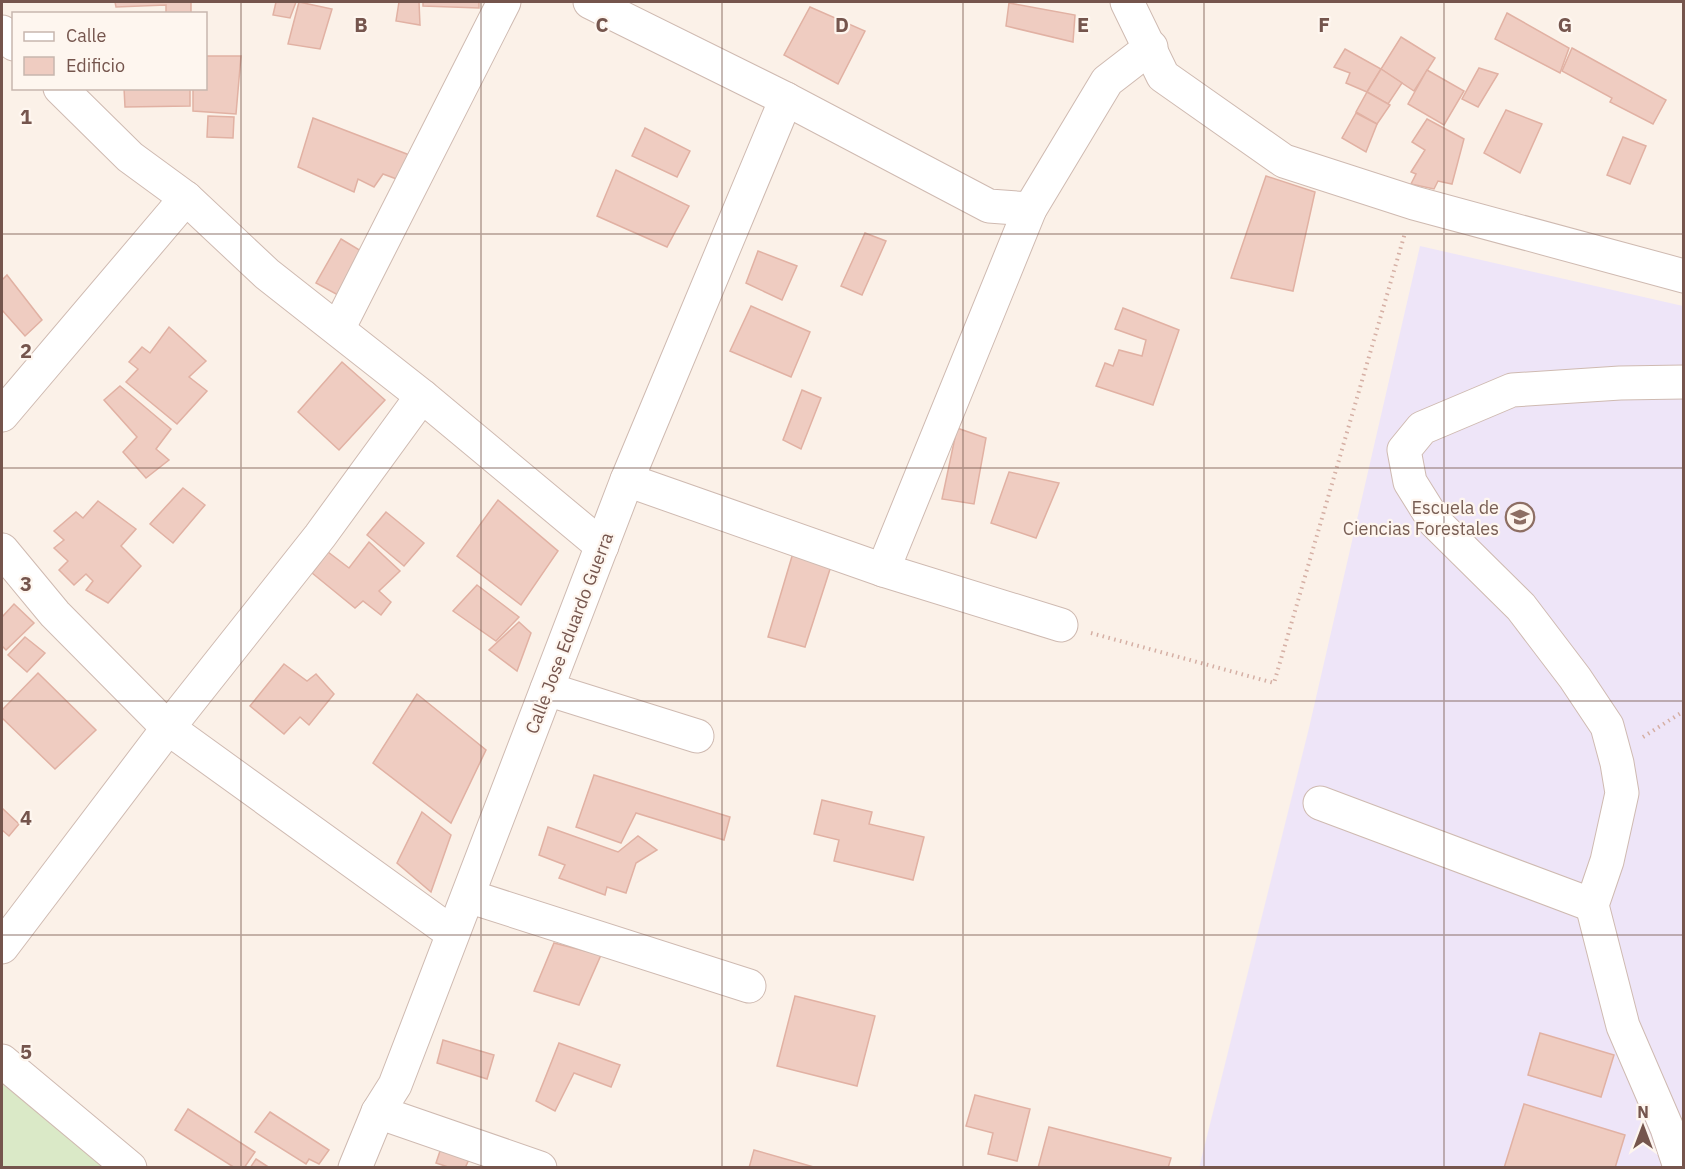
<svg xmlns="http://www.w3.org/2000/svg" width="1685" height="1169" font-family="'IBM Plex Sans',sans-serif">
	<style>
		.education { fill: #eee5f8 }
		.green { fill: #dae9c7 }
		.building { fill: #efccc1; stroke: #e1b1a3; stroke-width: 1.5 }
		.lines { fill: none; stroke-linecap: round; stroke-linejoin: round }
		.minor-casing { stroke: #cfbab1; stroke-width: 35 }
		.path { stroke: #d5afa4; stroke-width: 4; stroke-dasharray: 1.5 4.5; stroke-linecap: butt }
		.minor { stroke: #fff; stroke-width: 33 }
		.grid { fill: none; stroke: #75554d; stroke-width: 1.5; stroke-opacity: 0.55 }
		.labels { text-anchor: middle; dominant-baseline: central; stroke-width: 4.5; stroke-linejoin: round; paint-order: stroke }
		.education-label { font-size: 18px; fill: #785e54; stroke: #fef6ef; text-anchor: end }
		.street-label { font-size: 18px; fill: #75554d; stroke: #fef6ef }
		.grid-label { font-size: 20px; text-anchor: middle; font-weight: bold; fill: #75554d; stroke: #fef6ef; stroke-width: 4.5; stroke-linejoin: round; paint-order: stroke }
	</style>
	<rect width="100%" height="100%" fill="#fbf1e8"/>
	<polygon class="education" points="1420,246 1683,306 1683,1167 1199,1168 1309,728"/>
	<polygon class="green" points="2,1084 108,1167 2,1167"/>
	<g class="building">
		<polygon points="115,2 191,2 191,14 166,14 166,5 116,7"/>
		<polygon points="276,2 296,2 290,18 273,15"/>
		<polygon points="299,2 332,9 320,49 288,44"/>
		<polygon points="399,2 419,2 420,25 396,21"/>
		<polygon points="423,2 479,2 479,8 423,6"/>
		<polygon points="1009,3 1075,15 1073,42 1006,26"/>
		<polygon points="810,7 865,31 838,84 784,55"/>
		<polygon points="1507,13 1569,48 1560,73 1495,39"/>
		<polygon points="1401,37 1435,58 1414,91 1381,69"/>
		<polygon points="1572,48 1666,100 1653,124 1610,102 1612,98 1562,71"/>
		<polygon points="1345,49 1381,69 1367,92 1346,83 1350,73 1334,67"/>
		<polygon points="206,56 241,56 236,114 193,111 193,88 206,88"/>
		<polygon points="1479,68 1498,74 1478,107 1462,99"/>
		<polygon points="1381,69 1402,83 1388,104 1367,92"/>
		<polygon points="1427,70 1464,91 1444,125 1408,104"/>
		<polygon points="124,88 190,88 190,106 125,107"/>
		<polygon points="1367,92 1390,105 1377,124 1356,112"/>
		<polygon points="1506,110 1542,124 1520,173 1484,153"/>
		<polygon points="1356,113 1377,124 1366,152 1342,138"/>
		<polygon points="208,116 234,117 233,138 207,137"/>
		<polygon points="313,118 412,156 402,181 383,174 374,187 358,179 354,192 298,167"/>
		<polygon points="1427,119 1464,139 1452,184 1438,181 1434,189 1411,184 1416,174 1411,172 1425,150 1412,142"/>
		<polygon points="645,128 690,151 677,177 632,156"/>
		<polygon points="1623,137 1646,146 1630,184 1607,175"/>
		<polygon points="616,170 689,206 667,247 597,216"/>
		<polygon points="1266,176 1315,192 1293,291 1231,278"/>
		<polygon points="865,233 886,241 862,295 841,286"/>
		<polygon points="341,239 371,257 347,300 316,283"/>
		<polygon points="758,251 797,266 782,300 746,283"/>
		<polygon points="7,275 42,320 25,336 2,310 2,280"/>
		<polygon points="751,306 810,332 791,377 730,351"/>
		<polygon points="1123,308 1179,330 1153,405 1096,386 1105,363 1113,366 1119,350 1142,356 1146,340 1115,329"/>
		<polygon points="169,327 206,361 189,377 207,391 177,424 126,382 138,369 129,362 142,347 150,353"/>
		<polygon points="342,362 385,400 339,450 298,412"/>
		<polygon points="120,386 171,429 156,449 169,460 146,478 123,452 137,437 104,400"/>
		<polygon points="802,390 821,398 801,449 783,440"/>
		<polygon points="957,428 986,438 974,504 942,499"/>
		<polygon points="1009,472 1059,483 1036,538 991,523"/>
		<polygon points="183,488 205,505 173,543 150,524"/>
		<polygon points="498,500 558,551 521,605 457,556"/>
		<polygon points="98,501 136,529 121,546 141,566 108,603 86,590 93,581 86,574 74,585 59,570 68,561 54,548 64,540 54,531 76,512 83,518"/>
		<polygon points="386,512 424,543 404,566 367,535"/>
		<polygon points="369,542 400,571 379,591 391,602 381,615 363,601 355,608 312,573 328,552 349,568"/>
		<polygon points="793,553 832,563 805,647 768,637"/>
		<polygon points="477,585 519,617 496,641 453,611"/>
		<polygon points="14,604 34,623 6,650 2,646 2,617"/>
		<polygon points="519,622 531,633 517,671 489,650"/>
		<polygon points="25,637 45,653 27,672 8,655"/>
		<polygon points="284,664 307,681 316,674 334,694 309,725 300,717 284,734 250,706"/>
		<polygon points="38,673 96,730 55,769 2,718 2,710"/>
		<polygon points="417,694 486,750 451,823 373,763"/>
		<polygon points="594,775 730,817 724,840 636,813 621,843 576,827"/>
		<polygon points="822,800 872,812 869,824 924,837 913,880 834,861 839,840 814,834"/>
		<polygon points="2,808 19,824 9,836 2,830"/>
		<polygon points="422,812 451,835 431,892 397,863"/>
		<polygon points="548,827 618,852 638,836 657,850 636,863 626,893 607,887 605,895 559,878 565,865 539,855"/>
		<polygon points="554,943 601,955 579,1005 534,991"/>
		<polygon points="795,996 875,1016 857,1086 777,1066"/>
		<polygon points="1540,1033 1614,1055 1601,1097 1528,1075"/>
		<polygon points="443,1040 494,1055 487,1079 437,1063"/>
		<polygon points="559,1043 620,1065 611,1087 574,1073 555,1111 536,1101"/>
		<polygon points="975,1095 1030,1109 1017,1161 988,1154 993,1133 966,1126"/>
		<polygon points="1524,1104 1625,1135 1615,1168 1504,1168"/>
		<polygon points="188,1109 255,1152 244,1168 235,1168 175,1130"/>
		<polygon points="270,1112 329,1150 319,1164 309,1159 306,1164 255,1132"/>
		<polygon points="1049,1127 1171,1158 1168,1168 1038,1168"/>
		<polygon points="443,1142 472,1153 465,1168 451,1168 436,1163"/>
		<polygon points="754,1150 814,1167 814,1168 749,1168"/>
		<polygon points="256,1159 270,1168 250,1168"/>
	</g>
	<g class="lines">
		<g class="minor-casing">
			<g id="minor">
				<polyline points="590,2 786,99 989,206 1030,209"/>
				<polyline points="1127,2 1163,76 1284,161 1414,203 1684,276"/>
				<polyline points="2,32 14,44"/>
				<polyline points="60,88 130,157 186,198 267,274 422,396 602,546"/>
				<polyline points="338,329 504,2"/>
				<polyline points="2,415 186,198"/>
				<polyline points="627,480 883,570 1061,625"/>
				<polyline points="2,550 55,614 168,728 452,933"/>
				<polyline points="883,570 1030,209 1107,81 1151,47"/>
				<polyline points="547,689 697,736"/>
				<polyline points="1320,803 1592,905"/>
				<polyline points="468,896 749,986"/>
				<polyline points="2,947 168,728 320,536 422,396"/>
				<polyline points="2,1061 130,1168"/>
				<polyline points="378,1112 540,1168"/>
				<polyline points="355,1168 378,1112 395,1085 627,480 786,99"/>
				<polyline points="1679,1168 1679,1164 1667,1128 1623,1026 1592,905 1607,861 1622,793 1617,763 1607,726 1575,678 1521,607 1435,522 1410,482 1404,450 1422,428 1512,390 1620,383 1684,382"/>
			</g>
		</g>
		<g class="path">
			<polyline points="1091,633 1274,683 1405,233"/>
			<polyline points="1643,737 1684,711"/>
		</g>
		<use href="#minor" class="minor"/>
	</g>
	<path class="grid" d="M241 2V1168M481 2V1168M722 2V1168M963 2V1168M1204 2V1168M1444 2V1168M2 234H1684M2 468H1684M2 701H1684M2 935H1684"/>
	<defs>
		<g id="university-ring" transform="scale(1.5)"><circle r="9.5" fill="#fef6ef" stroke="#8d6e63" stroke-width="1.5"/><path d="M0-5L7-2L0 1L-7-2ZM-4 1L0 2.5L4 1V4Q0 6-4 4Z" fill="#8d6e63"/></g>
	</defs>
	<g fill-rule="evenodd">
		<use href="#university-ring" x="1520" y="517"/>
	</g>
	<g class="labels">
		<g class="education-label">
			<text x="1499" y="507">Escuela de<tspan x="1499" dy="21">Ciencias Forestales</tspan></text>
		</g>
		<g class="street-label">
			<text transform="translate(569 633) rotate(-69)">Calle Jose Eduardo Guerra</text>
		</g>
	</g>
	<g class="grid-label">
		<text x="361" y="32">B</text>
		<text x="602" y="32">C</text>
		<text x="842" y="32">D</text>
		<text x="1083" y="32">E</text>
		<text x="1324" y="32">F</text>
		<text x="1565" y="32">G</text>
		<text x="26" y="124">1</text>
		<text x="26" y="358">2</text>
		<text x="26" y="591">3</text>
		<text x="26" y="825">4</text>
		<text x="26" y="1059">5</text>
	</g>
	<rect width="1685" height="1169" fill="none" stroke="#75554d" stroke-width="6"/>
	<rect x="12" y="12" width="195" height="78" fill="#fef6ef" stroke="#c7b6ae" stroke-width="1.5"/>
	<rect x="24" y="32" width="30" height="9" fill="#ffffff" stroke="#c7b6ae" stroke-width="1.5"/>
	<text x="66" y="42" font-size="18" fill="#75554d">Calle</text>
	<rect x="24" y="57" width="30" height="18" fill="#efccc1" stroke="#c7b6ae" stroke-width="1.5"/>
	<text x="66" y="72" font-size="18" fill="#75554d">Edificio</text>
	<g transform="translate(1643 1127)" stroke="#fef6ef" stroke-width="4.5" paint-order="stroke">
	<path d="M0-4.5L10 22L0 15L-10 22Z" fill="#75554d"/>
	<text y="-9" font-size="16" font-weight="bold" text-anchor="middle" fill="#75554d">N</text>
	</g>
</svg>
